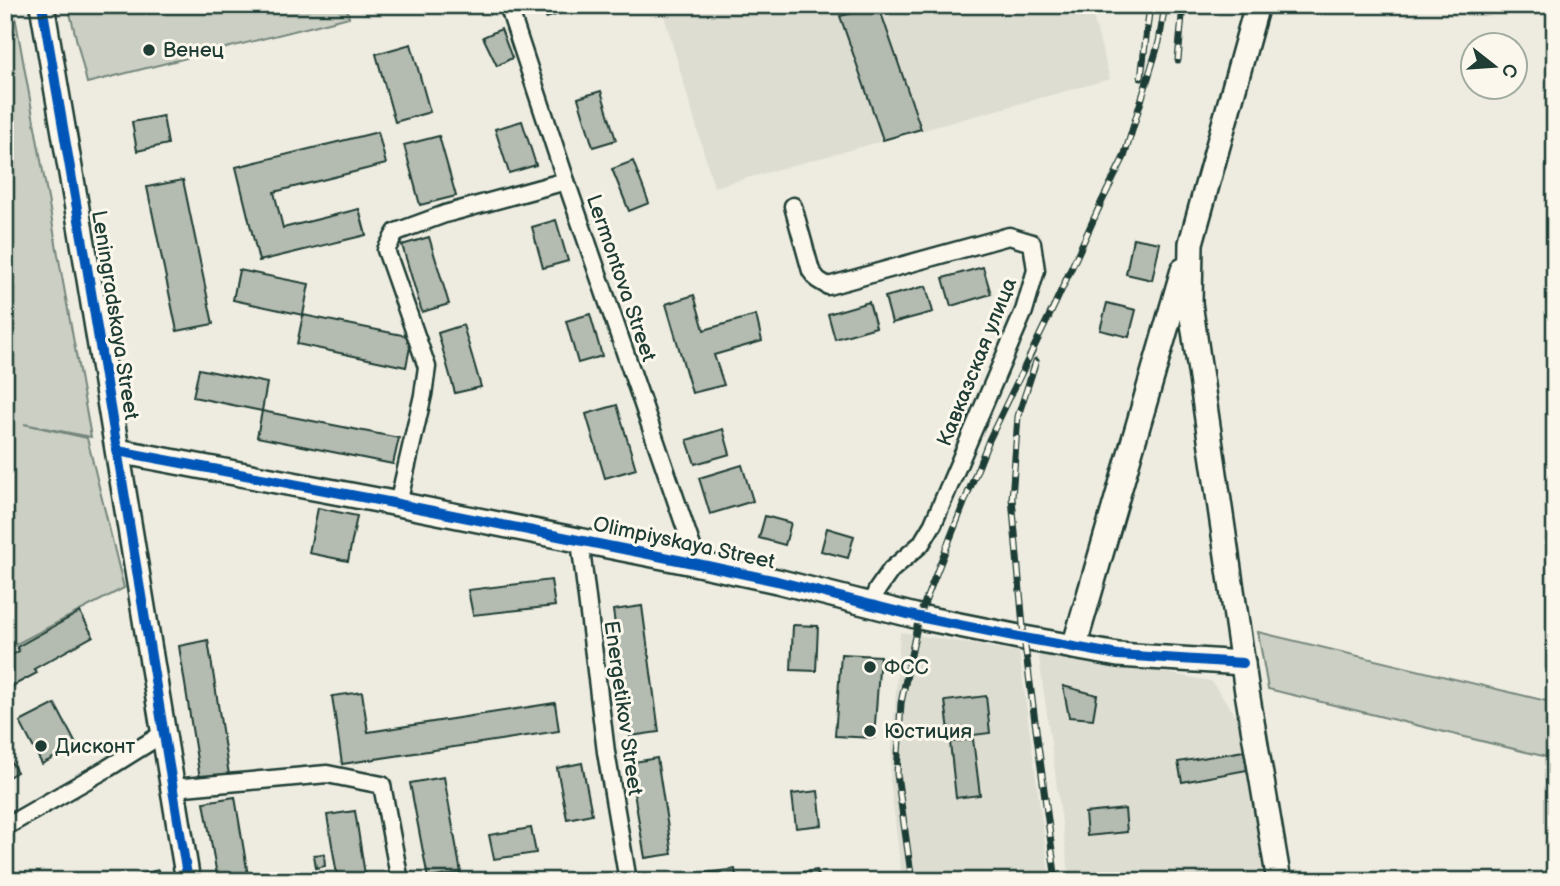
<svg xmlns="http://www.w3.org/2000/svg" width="1560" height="886" font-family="'Balsamiq Sans',sans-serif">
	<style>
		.built { fill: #ddddd2 }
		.green { fill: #cbcfc4; stroke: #75867c; stroke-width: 2 }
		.building { fill: #b4bbb0; stroke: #1f3d34; stroke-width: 2 }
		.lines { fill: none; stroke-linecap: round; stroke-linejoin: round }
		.street-casing { stroke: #1f3d34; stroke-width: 21 }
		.secondary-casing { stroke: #1f3d34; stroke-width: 28 }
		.street { stroke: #fbf7ec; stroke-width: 16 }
		.secondary { stroke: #fbf7ec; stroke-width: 23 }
		.rail-casing { stroke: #1f3d34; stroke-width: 7 }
		.rail { stroke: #fbf7ec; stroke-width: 4.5; stroke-dasharray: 13; stroke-linecap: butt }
		.cycleway-casing { stroke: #fbf7ec; stroke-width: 15 }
		.cycleway { stroke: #0057b8; stroke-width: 10 }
		.poi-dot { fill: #1f3d34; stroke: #fbf7ec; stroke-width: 2.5 }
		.labels { text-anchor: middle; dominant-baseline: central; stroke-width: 6; stroke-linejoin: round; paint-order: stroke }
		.poi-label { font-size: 21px; fill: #1f3d34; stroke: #fbf7ec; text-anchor: start }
		.street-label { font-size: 21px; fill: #1f3d34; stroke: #fbf7ec }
	</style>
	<rect width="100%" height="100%" fill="#eeece1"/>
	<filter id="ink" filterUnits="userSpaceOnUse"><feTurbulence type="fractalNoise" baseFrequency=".0143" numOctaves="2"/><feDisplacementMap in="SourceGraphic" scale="14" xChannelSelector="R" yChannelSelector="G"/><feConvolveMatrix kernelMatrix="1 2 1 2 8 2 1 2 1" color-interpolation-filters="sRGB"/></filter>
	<g filter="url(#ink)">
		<g class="built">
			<polygon points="661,5 1090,5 1110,79 714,187"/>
			<polygon points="900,632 1019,652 1050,881 902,881 890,779"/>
			<polygon points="1038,650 1211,681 1230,707 1246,733 1268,881 1070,881"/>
		</g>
		<g class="green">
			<polygon points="5,5 13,5 91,437 24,424 87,438 124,588 5,650"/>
			<polygon points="68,5 346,5 349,17 87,83"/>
			<polygon points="1258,632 1555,703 1555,759 1268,689"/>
		</g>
		<g class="building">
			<polygon points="542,5 569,5 571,10 546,18"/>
			<polygon points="879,7 921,129 883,140 840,16"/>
			<polygon points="501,29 512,58 497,66 483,37"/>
			<polygon points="411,44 430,112 395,122 376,54"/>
			<polygon points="601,91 616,140 593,147 578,98"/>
			<polygon points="163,116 168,144 137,151 132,122"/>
			<polygon points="522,121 536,165 509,173 495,129"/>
			<polygon points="378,132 386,164 274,192 283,228 359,209 366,235 259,261 236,167"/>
			<polygon points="439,136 456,196 420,205 404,145"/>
			<polygon points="633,161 649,203 629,211 612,169"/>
			<polygon points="183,180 213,324 177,331 147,187"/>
			<polygon points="556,220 568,261 543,268 532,227"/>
			<polygon points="429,237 449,304 422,312 402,245"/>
			<polygon points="1133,238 1160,243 1152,280 1126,274"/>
			<polygon points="983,267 991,294 951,306 943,278"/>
			<polygon points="239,270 309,284 303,315 233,300"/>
			<polygon points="926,286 933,312 892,323 885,297"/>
			<polygon points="694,295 704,330 756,315 762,341 714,355 724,385 692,393 666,304"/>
			<polygon points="869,302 876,327 835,339 828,314"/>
			<polygon points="1107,303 1136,310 1129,337 1100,330"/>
			<polygon points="590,314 602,356 578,363 566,321"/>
			<polygon points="303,315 412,337 406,367 297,344"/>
			<polygon points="463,325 481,387 455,393 438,333"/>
			<polygon points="199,369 267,383 262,411 193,397"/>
			<polygon points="617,405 636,469 605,478 586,414"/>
			<polygon points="262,411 399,438 393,464 257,437"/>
			<polygon points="723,429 730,454 695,464 687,440"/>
			<polygon points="742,465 753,501 710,514 699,478"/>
			<polygon points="318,508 357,516 348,561 309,553"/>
			<polygon points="765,516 791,523 785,545 759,538"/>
			<polygon points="827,528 854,536 848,558 821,551"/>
			<polygon points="551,580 555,606 473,615 468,590"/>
			<polygon points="642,606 659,732 630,736 613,610"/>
			<polygon points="80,612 93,636 34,669 37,673 5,690 5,679 8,677 5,672 5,659 19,651 17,647"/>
			<polygon points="793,625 818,626 816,671 791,670"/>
			<polygon points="208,640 229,775 200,779 179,646"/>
			<polygon points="841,654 880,656 874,738 835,736"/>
			<polygon points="1063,686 1097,695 1093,719 1069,717"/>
			<polygon points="362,692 368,732 555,703 559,731 342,764 332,696"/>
			<polygon points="986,696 990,733 950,738 945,701"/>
			<polygon points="55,704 77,746 42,764 20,722"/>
			<polygon points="973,739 980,795 956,798 950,742"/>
			<polygon points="1244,751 1247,770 1182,782 1178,762"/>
			<polygon points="5,752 17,772 5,779"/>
			<polygon points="657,758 672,854 645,858 629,763"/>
			<polygon points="582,763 592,814 567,819 557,768"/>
			<polygon points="444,777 461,873 428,878 410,783"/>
			<polygon points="818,791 822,825 796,828 792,794"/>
			<polygon points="235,797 249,881 218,881 204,802"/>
			<polygon points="1125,809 1127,832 1087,836 1085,813"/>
			<polygon points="355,811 366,881 338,881 327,815"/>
			<polygon points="531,828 536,853 494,859 489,835"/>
			<polygon points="324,854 325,866 316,868 314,855"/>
			<polygon points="735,869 737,881 645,881"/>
			<polygon points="158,870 161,881 129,881 128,878"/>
			<polygon points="817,870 819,881 794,881 793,873"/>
		</g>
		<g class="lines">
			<g class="street-casing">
				<g id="street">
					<polyline points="508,5 566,181 698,564"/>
					<polyline points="793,206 811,271 818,280 828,286 1009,236 1032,243 1036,270 1024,311 933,524 921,544 891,570 877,590 871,605"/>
					<polyline points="398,504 423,395 427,367 386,250 396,232 445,214 566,181"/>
					<polyline points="580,541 606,752 628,881"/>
					<polyline points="173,788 327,774 382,785 400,881"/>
					<polyline points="5,827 108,768 164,733"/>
				</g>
			</g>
			<g class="secondary-casing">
				<g id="secondary">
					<polyline points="42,5 85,255 188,881"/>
					<polyline points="1257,5 1191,243 1190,303 1247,692 1279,881"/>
					<polyline points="118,451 388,502 698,564 777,581 919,617 1024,638 1118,655 1243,663"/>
					<polyline points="1074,647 1183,270"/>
				</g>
			</g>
			<use href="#street" class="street"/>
			<use href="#secondary" class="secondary"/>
			<g class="rail-casing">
				<g id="rail">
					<polyline points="1178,60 1183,5"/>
					<polyline points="1141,78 1150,5"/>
					<polyline points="1036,361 1018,416 1012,498 1024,638 1056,881"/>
					<polyline points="912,881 897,774 901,703 919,617 989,440 1055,304 1102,201 1124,157 1159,42 1165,5"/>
				</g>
			</g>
			<use href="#rail" class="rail"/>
			<g class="cycleway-casing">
				<g id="cycleway">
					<polyline points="42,5 85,255 188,881"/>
					<polyline points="118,451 388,502 698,564 777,581 919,617 1024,638 1118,655 1243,663"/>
				</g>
			</g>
			<use href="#cycleway" class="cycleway"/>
		</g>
	</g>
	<g class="poi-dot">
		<circle cx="149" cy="50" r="7"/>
		<circle cx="870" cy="667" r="7"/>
		<circle cx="870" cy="731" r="7"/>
		<circle cx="41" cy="746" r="7"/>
	</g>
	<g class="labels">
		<g class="poi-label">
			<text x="163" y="50">Венец</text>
			<text x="884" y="667">ФСС</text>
			<text x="884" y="731">Юстиция</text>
			<text x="55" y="746">Дисконт</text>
		</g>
		<g class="street-label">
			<text transform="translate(621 278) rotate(71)">Lermontova Street</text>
			<text transform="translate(115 315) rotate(81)">Leningradskaya Street</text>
			<text transform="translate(977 362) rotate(-68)">Кавказская улица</text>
			<text transform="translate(684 543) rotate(12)">Olimpiyskaya Street</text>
			<text transform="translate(623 708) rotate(82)">Energetikov Street</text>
		</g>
	</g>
	<rect width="1560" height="886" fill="none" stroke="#fbf7ec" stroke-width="28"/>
	<rect x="14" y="14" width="1532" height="858" fill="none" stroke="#1f3d34" stroke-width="2.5" filter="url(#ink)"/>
	<g transform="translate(1494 66) rotate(107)"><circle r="33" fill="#fbf7ec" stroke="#a3ada2" stroke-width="2"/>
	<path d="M0-5L12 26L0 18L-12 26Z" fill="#1f3d34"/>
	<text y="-10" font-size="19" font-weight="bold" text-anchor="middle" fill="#1f3d34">С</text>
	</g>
</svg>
